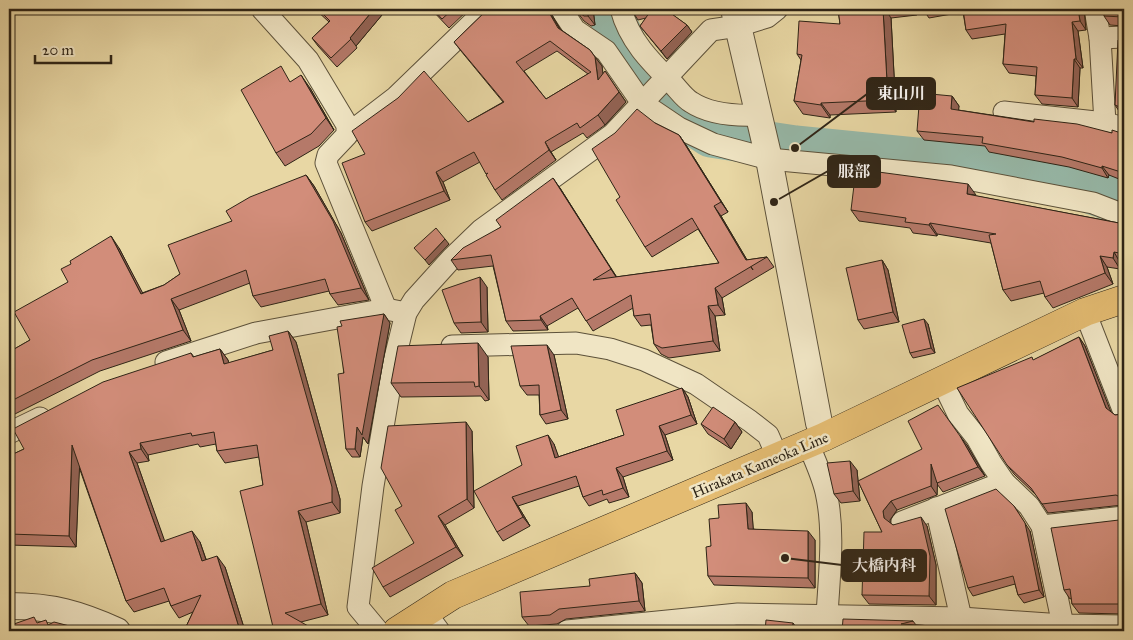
<svg xmlns="http://www.w3.org/2000/svg" width="1133" height="640" font-family="'IM FELL Great Primer','Noto Serif JP',serif">
	<style>
		.lines { fill: none; stroke-linecap: round; stroke-linejoin: round }
		.river { stroke: #97b9a9; stroke-width: 45 }
		.minor-casing { stroke: #5c513a; stroke-width: 23 }
		.tertiary-casing { stroke: #5c513a; stroke-width: 28 }
		.primary-casing { stroke: #2e2416; stroke-width: 29 }
		.minor { stroke: #f0e5c4; stroke-width: 21 }
		.tertiary { stroke: #f0e5c4; stroke-width: 26 }
		.primary { stroke: #e4bc72; stroke-width: 28 }
		.wall { fill: #b57969; stroke: #2e2416; fill-rule: evenodd }
		.shaded-wall { fill: #936355; stroke: #2e2416 }
		.building { fill: #d28d7a; stroke: #2e2416; fill-rule: evenodd }
		.labels { text-anchor: middle; dominant-baseline: central; stroke-width: 5; stroke-linejoin: round; paint-order: stroke }
		.street-label { font-size: 15px; fill: #2e2416; stroke: #f0e5c4 }
		.leader { fill: none; stroke: #2e2416; stroke-width: 2 }
		.callout-dot { fill: #2e2416; stroke: #f0e5c4; stroke-width: 2 }
		.callout { fill: #2e2416; stroke: #2e2416; stroke-width: 2 }
		.callout-label { font-size: 16px; text-anchor: middle; font-weight: bold; fill: #fff }
	</style>
	<rect width="100%" height="100%" fill="#e8d7a4"/>
	<filter id="stains"><feTurbulence type="fractalNoise" baseFrequency=".004" numOctaves="4"/><feColorMatrix values="0 0 0 0 .2 0 0 0 0 .09 0 0 0 0 .02 0 0 0 .5 -.17"/></filter>
	<radialGradient id="worn" r=".72"><stop offset=".6" stop-color="#630" stop-opacity="0"/><stop offset="1" stop-color="#630" stop-opacity=".3"/></radialGradient>
	<g class="lines">
		<polyline class="river" points="608,9 634,65 666,105 711,135 795,148 996,168 1072,185 1124,203"/>
		<g class="minor-casing">
			<g id="minor">
				<polyline points="262,9 308,60 347,125 347,135 328,155 326,163 386,309"/>
				<polyline points="561,9 575,30 606,51 642,103 679,128 713,144 769,159 951,176 1093,203 1124,215"/>
				<path d="M621 9C629 40 650 61 672 83 678 89 684 98 691 102 709 114 736 116 758 115"/>
				<polyline points="1095,9 1100,38 1105,123"/>
				<polyline points="1100,38 1124,37"/>
				<polyline points="1004,112 1105,123 1124,128"/>
				<polyline points="349,131 353,130 396,97 487,9"/>
				<polyline points="1085,312 1124,412"/>
				<polyline points="452,346 576,343 610,349 644,360 696,384 750,421 768,435 778,458"/>
				<polyline points="166,362 256,333 386,309 406,313"/>
				<polyline points="942,381 958,414 977,438 991,463 1004,482 1029,506 1042,526 1063,625"/>
				<polyline points="9,433 40,418"/>
				<path d="M808 444C815 460 822 475 826 492 835 532 829 576 827 616"/>
				<polyline points="936,508 961,618"/>
				<polyline points="902,522 1004,482"/>
				<polyline points="1042,526 1124,517"/>
				<polyline points="425,612 439,631"/>
				<polyline points="378,631 358,607 373,486 394,362 406,313 414,300 452,258 481,230 613,134 711,30 738,26 767,17 777,9"/>
				<polyline points="567,631 738,614 961,618 1063,625 1124,626"/>
			</g>
		</g>
		<g class="tertiary-casing">
			<g id="tertiary">
				<polyline points="734,9 769,159 819,423 824,437"/>
				<path d="M9 606C52 606 79 614 117 631"/>
			</g>
		</g>
		<g class="primary-casing">
			<polyline id="primary" points="397,631 453,595 824,437 1085,312 1124,299"/>
		</g>
		<use href="#minor" class="minor"/>
		<use href="#tertiary" class="tertiary"/>
		<use href="#primary" class="primary"/>
	</g>
	<g class="wall">
		<polygon points="315,9 387,9 356,46 357,48 337,67 318,46 312,38 329,22"/>
		<polygon points="431,9 469,9 449,28"/>
		<path d="M488 9H549V10L560 29 590 50 602 66 603 74 605 71 626 102 605 125 587 138 583 133 551 152 556 160 502 200 495 190 480 162 443 182 450 200 372 231 365 222 468 122 503 102 461 51 454 42ZM557 51 588 74 546 99 524 71Z"/>
		<polygon points="575,9 593,9 595,25 591,26 584,21"/>
		<polygon points="631,9 673,9 670,13 687,25 692,32 667,59 640,26 646,18 638,20"/>
		<polygon points="838,9 916,9 917,15 891,18 896,112 830,115 830,118 803,114 794,101 801,60 797,54 840,24"/>
		<polygon points="923,9 1084,9 1086,30 1078,31 1083,68 1080,68 1078,107 1042,104 1035,95 1036,76 1009,73 1003,64 1005,34 972,39 966,30 963,12 929,18"/>
		<polygon points="1124,9 1124,26 1110,25 1104,16"/>
		<polygon points="1124,37 1124,116 1121,114 1115,105"/>
		<polygon points="292,81 310,88 334,130 319,146 285,166 276,153"/>
		<polygon points="952,96 959,106 958,110 1112,133 1124,134 1124,181 1109,175 1108,178 1069,167 989,152 985,146 924,140 917,131"/>
		<polygon points="655,123 679,135 686,145 728,212 721,216 747,260 767,257 774,267 722,298 725,315 715,316 720,351 669,358 661,354 654,344 651,325 641,326 634,316 633,308 593,331 578,308 547,326 548,330 513,331 506,321 493,266 458,270 451,260 560,188 616,277 719,263 698,229 652,257 645,247 620,197"/>
		<polygon points="306,175 314,186 341,233 369,300 338,305 330,294 329,291 261,307 253,296 250,283 179,310 191,341 100,371 9,417 9,352 30,340 119,248 142,293 164,285 180,274 232,221"/>
		<polygon points="976,196 1119,223 1124,220 1124,264 1121,264 1120,269 1107,267 1113,284 1053,308 1045,297 1044,293 1011,301 1003,290 991,243 937,234 937,236 913,233 910,228 859,221 851,210"/>
		<polygon points="882,260 888,270 899,322 864,329 858,320"/>
		<polygon points="487,287 488,332 461,333 454,323"/>
		<polygon points="384,314 390,323 368,444 363,437 360,457 352,457 346,449 342,326"/>
		<polygon points="928,324 935,353 913,358 910,353"/>
		<polygon points="288,331 296,342 340,499 340,513 306,522 328,615 301,622 274,631 263,485 259,457 225,463 217,451 216,444 200,447 198,444 148,455 149,461 137,463 164,541 200,542 206,559 225,567 245,631 184,631 193,612 179,618 171,606 169,601 134,612 126,601 79,467 76,547 9,545 9,456 24,449 191,353 194,357 220,349 228,360 229,363 273,350"/>
		<polygon points="1079,337 1085,346 1110,411 1115,415 1123,414 1124,412 1124,505 1123,505 1048,513 1037,496 1014,474 1007,465 1034,360"/>
		<polygon points="554,355 568,419 546,424 540,415 539,395 527,395 520,386"/>
		<polygon points="488,357 489,400 485,401 481,396 401,397 391,383"/>
		<polygon points="682,388 688,397 697,424 665,435 673,460 623,477 629,497 609,503 607,499 589,506 583,497 579,486 518,506 530,526 503,541 497,532 522,465 554,444 558,457 624,435"/>
		<polygon points="735,422 742,432 731,449 708,434 701,424"/>
		<polygon points="472,431 474,508 445,525 463,556 390,597 383,587 414,543 402,506"/>
		<polygon points="967,445 985,476 943,492 937,484 937,495 897,510 890,520 890,523 893,525 927,526 936,565 936,605 869,604 862,595 882,532 858,481 860,501 841,503 834,494 857,470 858,481"/>
		<polygon points="752,512 753,529 815,540 815,588 714,585 708,576 711,546 719,518"/>
		<polygon points="1124,516 1124,614 1079,613 1072,604 1072,598 1070,599 1064,590 1119,520"/>
		<polygon points="1030,531 1044,597 1024,603 1018,595 1015,584 973,596 968,588"/>
		<polygon points="635,573 642,583 645,611 566,619 557,624 529,626 522,617 590,586"/>
		<polygon points="913,621 916,625 966,628 968,631 842,631"/>
	</g>
	<g class="shaded-wall">
		<polygon points="374,9 387,9 356,46 350,38"/>
		<polygon points="547,9 549,9 549,10 565,37"/>
		<polygon points="587,9 593,9 595,25 588,16"/>
		<polygon points="664,9 673,9 669,15"/>
		<polygon points="883,9 885,9 891,18 896,112 888,100"/>
		<polygon points="913,9 916,9 917,15"/>
		<polygon points="1078,9 1084,9 1086,30 1080,21"/>
		<polygon points="1072,22 1078,31 1083,68 1076,59"/>
		<polygon points="687,25 692,32 667,59 661,51"/>
		<polygon points="595,57 602,66 605,90 598,80"/>
		<polygon points="1074,59 1080,68 1078,107 1072,98"/>
		<polygon points="301,75 310,88 334,130 326,118"/>
		<polygon points="619,92 626,102 605,125 598,115"/>
		<polygon points="952,96 959,106 958,119 951,109"/>
		<polygon points="821,103 830,115 830,118 821,105"/>
		<polygon points="679,135 686,145 728,212 721,202"/>
		<polygon points="545,142 551,152 556,160 549,150"/>
		<polygon points="1102,166 1109,175 1108,178 1102,168"/>
		<polygon points="436,172 443,182 450,200 444,191"/>
		<polygon points="306,175 314,186 341,233 369,300 361,288"/>
		<polygon points="553,178 560,188 618,279 611,269"/>
		<polygon points="968,184 976,195 967,194"/>
		<polygon points="714,206 721,216 753,270 746,260"/>
		<polygon points="930,223 937,234 937,236 929,225"/>
		<polygon points="111,236 119,248 149,305 141,294"/>
		<polygon points="445,239 449,244 429,265 425,260"/>
		<polygon points="1114,252 1121,264 1120,269 1113,258"/>
		<polygon points="1100,256 1107,267 1113,284 1105,273"/>
		<polygon points="882,260 888,270 899,322 893,312"/>
		<polygon points="480,277 487,287 488,332 481,322"/>
		<polygon points="715,288 722,298 725,315 718,305"/>
		<polygon points="171,299 179,310 191,341 183,330"/>
		<polygon points="708,306 715,316 720,351 713,341"/>
		<polygon points="384,314 390,323 368,444 363,437 360,457 355,449 357,427"/>
		<polygon points="540,316 547,326 548,330 541,320"/>
		<polygon points="924,319 928,324 935,353 931,348"/>
		<polygon points="288,331 296,342 340,499 340,513 332,502"/>
		<polygon points="1079,337 1085,346 1113,417 1106,408"/>
		<polygon points="478,343 488,357 489,400 479,386"/>
		<polygon points="547,345 554,355 568,419 561,410"/>
		<polygon points="220,349 228,360 232,375 224,364"/>
		<polygon points="682,388 688,397 697,424 691,415"/>
		<polygon points="466,422 472,431 474,508 467,499"/>
		<polygon points="735,422 742,432 731,449 724,439"/>
		<polygon points="659,426 665,435 673,460 667,451"/>
		<polygon points="548,435 554,444 562,466 555,458"/>
		<polygon points="960,436 967,445 985,476 978,467"/>
		<polygon points="140,443 148,455 149,461 141,449"/>
		<polygon points="72,445 80,457 76,547 69,536"/>
		<polygon points="129,452 137,463 169,553 161,542"/>
		<polygon points="850,461 857,470 860,501 853,491"/>
		<polygon points="931,464 938,473 937,495 931,486"/>
		<polygon points="616,468 623,477 629,497 623,488"/>
		<polygon points="512,497 518,506 530,526 523,517"/>
		<polygon points="891,501 897,510 890,520 891,527 884,518 883,511"/>
		<polygon points="746,503 752,512 754,538 748,529"/>
		<polygon points="1014,506 1030,531 1044,597 1039,590"/>
		<polygon points="298,511 306,522 328,615 321,604"/>
		<polygon points="438,516 445,525 463,556 456,547"/>
		<polygon points="921,517 927,526 936,565 936,605 929,596"/>
		<polygon points="192,531 200,542 210,572 202,561"/>
		<polygon points="808,531 815,540 815,588 808,578"/>
		<polygon points="217,556 225,567 245,631 240,631"/>
		<polygon points="635,573 642,583 645,611 639,601"/>
		<polygon points="793,623 799,631 792,631"/>
	</g>
	<g class="building">
		<polygon points="318,9 374,9 350,38 351,39 331,58 312,38 330,21"/>
		<polygon points="433,9 453,9 442,19"/>
		<path d="M488 9H547L558 28 590 50 595 57 598 80 605 71 619 92 598 115 580 128 577 123 545 142 549 150 495 190 486 175 488 173 486 174 474 152 436 172 444 191 365 222 342 163 365 154 352 131 398 98 424 71 468 122 504 102 454 42ZM550 41 591 72 546 99 516 62Z"/>
		<polygon points="575,9 587,9 588,16 584,16 577,11"/>
		<polygon points="631,9 665,9 687,25 661,51 640,26 652,9 633,12"/>
		<polygon points="838,9 883,9 888,100 821,103 821,105 794,101 802,55 797,54 799,21 840,24"/>
		<polygon points="963,9 1078,9 1080,21 1072,22 1076,59 1074,59 1072,98 1035,95 1037,67 1003,64 1006,24 966,30"/>
		<polygon points="1103,9 1124,9 1124,19 1123,17 1104,16"/>
		<polygon points="1124,37 1124,109 1115,105 1118,40"/>
		<polygon points="281,66 290,82 301,75 326,118 311,134 276,153 241,90"/>
		<polygon points="920,93 952,96 951,109 1034,122 1034,119 1077,124 1112,133 1112,130 1124,134 1124,173 1102,166 1102,168 1062,157 982,143 983,137 917,131"/>
		<polygon points="637,109 655,123 679,135 721,202 714,206 746,260 767,257 715,288 718,305 708,306 713,341 662,348 654,344 650,314 634,316 631,295 586,321 572,298 540,316 541,320 506,321 491,255 451,260 463,248 501,227 496,220 553,178 611,269 593,280 719,263 692,218 645,247 616,200 620,197 592,149 615,133"/>
		<polygon points="856,169 968,184 967,194 1119,223 1120,219 1124,220 1124,254 1114,252 1113,258 1100,256 1105,273 1045,297 1040,281 1003,290 989,235 996,234 930,223 929,225 905,222 906,218 851,210"/>
		<polygon points="306,175 333,221 361,288 330,294 325,279 253,296 246,270 171,299 183,330 92,360 9,402 9,352 30,340 14,312 68,282 61,269 71,264 70,261 111,236 141,294 164,285 180,274 168,245 232,221 226,211 250,197"/>
		<polygon points="436,228 445,239 425,260 414,248"/>
		<polygon points="882,260 893,312 858,320 846,268"/>
		<polygon points="480,277 481,322 454,323 442,290"/>
		<polygon points="384,314 362,435 357,427 355,449 346,449 338,374 344,373 337,327 342,326 340,321"/>
		<polygon points="924,319 931,348 910,353 902,325"/>
		<polygon points="288,331 332,487 332,502 298,511 321,604 285,613 317,631 274,631 240,491 263,485 257,445 217,451 214,432 192,436 191,433 140,443 141,449 129,452 161,542 192,531 202,561 217,556 240,631 184,631 201,595 171,606 164,588 126,601 72,445 69,536 9,534 9,456 24,449 13,429 103,382 191,353 193,357 220,349 224,364 273,350 269,336"/>
		<polygon points="1079,337 1106,408 1115,415 1123,414 1124,412 1124,499 1116,495 1042,504 1031,488 1007,465 957,388 1032,357 1033,360"/>
		<polygon points="478,343 479,386 475,387 474,382 391,383 398,346"/>
		<polygon points="547,345 561,410 540,415 539,385 520,386 511,346"/>
		<polygon points="1124,368 1124,388 1119,371"/>
		<polygon points="682,388 691,415 659,426 667,451 616,468 623,488 603,495 602,490 583,497 576,476 512,497 523,517 497,532 474,491 522,465 516,446 548,435 555,458 624,435 616,410"/>
		<polygon points="938,405 960,436 978,467 937,483 931,464 931,486 891,501 883,511 884,518 893,525 921,517 930,556 929,596 862,595 864,532 882,532 858,481 922,449 908,421"/>
		<polygon points="713,407 735,422 724,439 701,424"/>
		<polygon points="466,422 467,499 438,516 456,547 383,587 372,568 414,543 395,510 402,506 381,468 388,426"/>
		<polygon points="850,461 853,491 834,494 827,463"/>
		<polygon points="996,489 1014,506 1025,523 1039,590 1018,595 1013,576 968,588 945,509"/>
		<polygon points="746,503 748,529 808,531 808,578 708,576 706,547 711,546 709,519 719,518 718,505"/>
		<polygon points="1124,516 1124,608 1118,604 1072,604 1070,589 1064,590 1051,528 1119,520"/>
		<polygon points="635,573 639,601 559,609 550,615 522,617 520,592 590,586 589,579"/>
		<polygon points="9,616 11,616 14,624 34,617 37,623 46,620 48,625 54,622 89,631 9,631"/>
		<polygon points="843,619 913,621 901,624 966,628 965,631 842,631"/>
		<polygon points="766,620 793,623 792,631 765,631"/>
		<polygon points="642,626 642,630 698,627 698,631 590,631"/>
		<polygon points="1124,628 1124,631 1076,631 1076,629 1118,629"/>
	</g>
	<g class="labels">
		<g class="street-label">
			<text transform="translate(760 465) rotate(-23)">Hirakata Kameoka Line</text>
		</g>
	</g>
	<path class="leader" d="M795 148L867 94M774 202L828 171M785 558L842 565"/>
	<g class="callout-dot">
		<circle cx="795" cy="148" r="5"/>
		<circle cx="774" cy="202" r="5"/>
		<circle cx="785" cy="558" r="5"/>
	</g>
	<g class="callout">
		<rect x="867" y="78" width="68" height="31" rx="5"/>
		<rect x="828" y="156" width="52" height="31" rx="5"/>
		<rect x="842" y="550" width="84" height="31" rx="5"/>
	</g>
	<g class="callout-label">
		<text x="901" y="99">東山川</text>
		<text x="854" y="177">服部</text>
		<text x="884" y="571">大橋内科</text>
	</g>
	<rect width="1133" height="640" fill="none" stroke="#e8d7a4" stroke-width="30"/>
	<rect x="10" y="10" width="1113" height="620" fill="none" stroke="#2e2416" stroke-width="2.5"/>
	<rect x="15" y="15" width="1103" height="610" fill="none" stroke="#2e2416"/>
	<path d="M35 55v8h76v-8" fill="none" stroke="#2e2416" stroke-width="2.5"/>
	<text x="42" y="55" font-size="15" fill="#2e2416" stroke="#f0e5c4" stroke-width="4" paint-order="stroke">20 m</text>
	<rect width="100%" height="100%" filter="url(#stains)"/>
	<rect width="100%" height="100%" fill="url(#worn)"/>
</svg>
